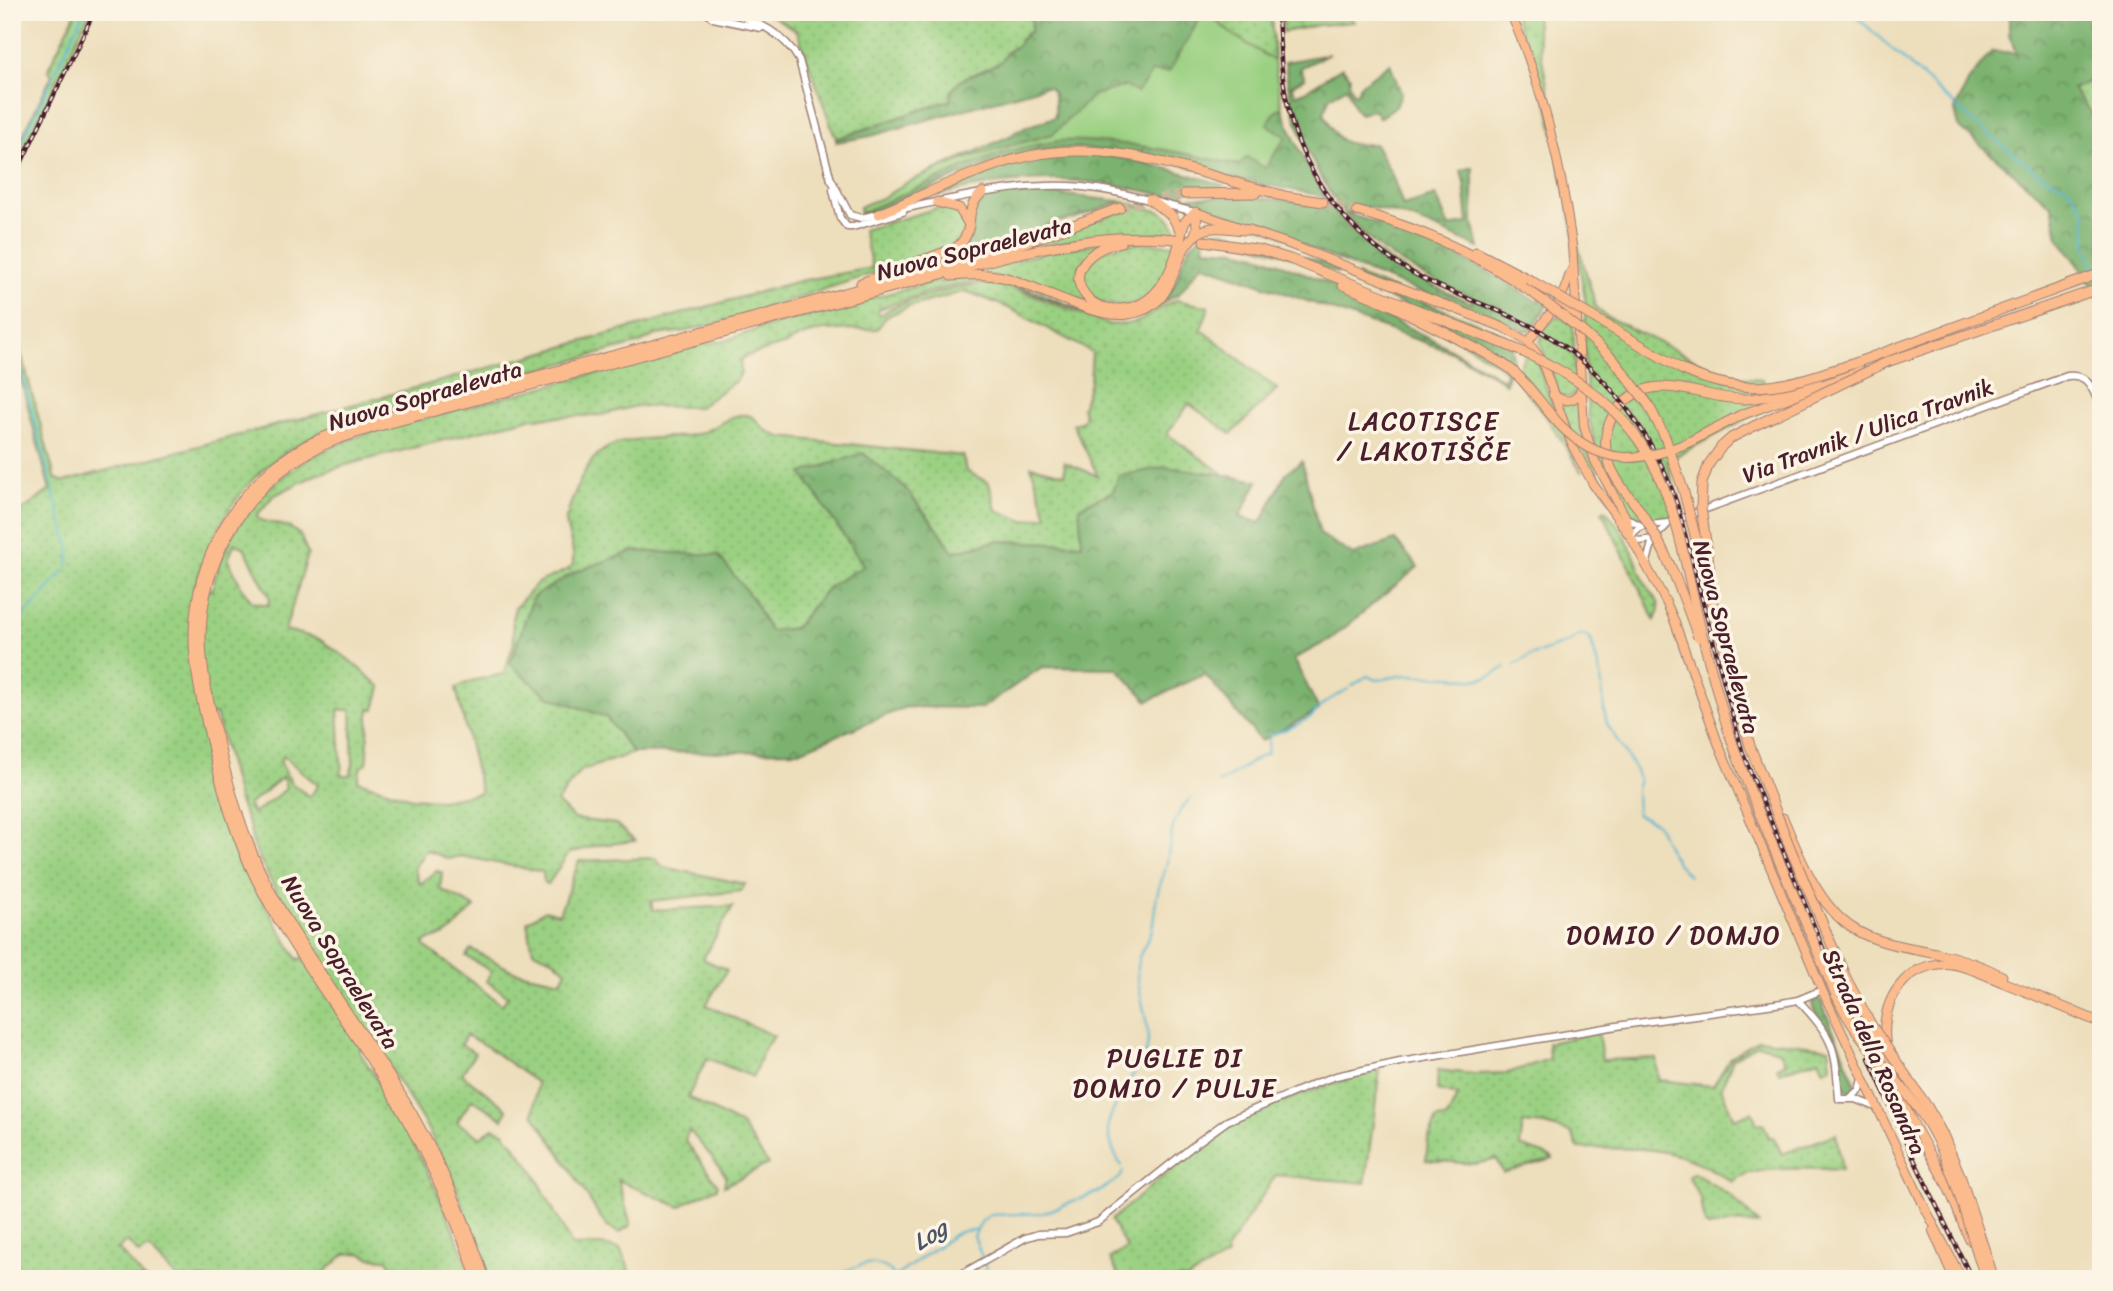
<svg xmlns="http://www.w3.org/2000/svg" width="2113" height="1291" font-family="Sriracha,sans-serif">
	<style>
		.grass { fill: url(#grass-dots); stroke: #727856; stroke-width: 2; fill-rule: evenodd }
		.forest { fill: url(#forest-crowns); stroke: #62684d; stroke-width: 2 }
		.pitch { fill: #9ad081; stroke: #727856; stroke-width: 2 }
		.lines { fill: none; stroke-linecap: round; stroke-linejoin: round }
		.stream { stroke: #51b5d0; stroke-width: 2 }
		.highway-tunnel { stroke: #ccb89f; stroke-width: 9; stroke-dasharray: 9 4.5; stroke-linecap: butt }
		.minor-casing { stroke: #9c7e74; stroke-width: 9 }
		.major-casing { stroke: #9c7e74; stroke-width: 10 }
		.highway-casing { stroke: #9c7e74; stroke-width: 11 }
		.minor { stroke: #fff; stroke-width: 6 }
		.major { stroke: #fbbb8d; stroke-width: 8 }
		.highway { stroke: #fbbb8d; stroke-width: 9 }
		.rail-casing { stroke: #4a1f2b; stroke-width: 4.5 }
		.rail { stroke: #fcf5e5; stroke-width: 2; stroke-dasharray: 5; stroke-linecap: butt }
		.highway-bridge-casing { stroke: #9c7e74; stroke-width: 11; stroke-linecap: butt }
		.highway-bridge { stroke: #fbbb8d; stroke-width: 9 }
		.labels { text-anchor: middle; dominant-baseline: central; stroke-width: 7; stroke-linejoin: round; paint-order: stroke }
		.street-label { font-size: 23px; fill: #4a1f2b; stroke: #fcf5e5 }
		.water-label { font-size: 24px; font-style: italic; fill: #4c5465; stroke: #fcf5e5 }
		.quarter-label { font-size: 26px; letter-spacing: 2px; fill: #4a1f2b; stroke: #fcf5e5 }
	</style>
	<defs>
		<pattern id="grass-dots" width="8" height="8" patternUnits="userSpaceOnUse" patternTransform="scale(1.75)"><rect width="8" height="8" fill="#9ad081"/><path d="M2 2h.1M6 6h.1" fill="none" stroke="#86b270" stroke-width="1.8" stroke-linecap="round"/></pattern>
		<pattern id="forest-crowns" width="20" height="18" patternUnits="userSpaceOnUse" patternTransform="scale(1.75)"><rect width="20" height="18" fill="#7bb26f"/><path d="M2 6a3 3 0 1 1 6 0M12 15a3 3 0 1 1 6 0" fill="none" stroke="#67905b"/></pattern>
	</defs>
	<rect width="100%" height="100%" fill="#fcf5e5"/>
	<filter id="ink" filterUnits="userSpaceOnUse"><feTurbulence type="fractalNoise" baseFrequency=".0143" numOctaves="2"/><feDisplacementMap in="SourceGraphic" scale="14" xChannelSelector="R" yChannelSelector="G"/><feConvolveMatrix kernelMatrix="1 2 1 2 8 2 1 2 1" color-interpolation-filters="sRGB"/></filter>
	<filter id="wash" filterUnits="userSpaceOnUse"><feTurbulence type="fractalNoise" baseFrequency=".00686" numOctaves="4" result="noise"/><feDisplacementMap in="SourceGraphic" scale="28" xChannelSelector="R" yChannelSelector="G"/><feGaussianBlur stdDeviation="1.57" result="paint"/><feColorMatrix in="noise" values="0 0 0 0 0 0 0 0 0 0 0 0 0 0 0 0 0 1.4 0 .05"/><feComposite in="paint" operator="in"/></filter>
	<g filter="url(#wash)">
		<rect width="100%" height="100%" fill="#eddebc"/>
		<g class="grass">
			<polygon points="76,12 90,12 12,173 12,158 52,75 48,69"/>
			<polygon points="766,12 1028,12 1032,21 1031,31 1024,36 1016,47 1008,51 1001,62 984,71 951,100 836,139 797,31"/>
			<polygon points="1207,12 1271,12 1274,61 1229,32 1215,19 1205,15"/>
			<polygon points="1282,12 1346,12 1354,22 1319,25 1283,32"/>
			<polygon points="1513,12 1536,12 1537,33 1578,245 1596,307 1605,316 1716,370 1738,377 1762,379 1767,408 1667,461 1682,513 1667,519 1645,523 1634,519 1625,513 1599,456 1592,433 1588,413 1584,337 1586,304 1573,229 1548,105 1533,60"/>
			<polygon points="2101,76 2101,125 2072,88"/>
			<path d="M1119 201 1162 212C1171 218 1177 228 1177 239 1170 259 1165 281 1148 296 1142 301 1131 305 1123 305 1071 308 1070 256 1120 245 1137 241 1157 244 1175 245L1176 233 1107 235 1025 249 1023 247 1121 211Z"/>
			<path d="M941 207 957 210C975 234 957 244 936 253L729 320 686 331 655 335 640 343 363 416C269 447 223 493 194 589L212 590C231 507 287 460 365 434L709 343 727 340 758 329 928 283 963 279H989L988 281C951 283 914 296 879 309L877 313 882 315C892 302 964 285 982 284 994 284 1004 286 1015 289L1108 324C1146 327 1146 313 1176 300L1209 307 1201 329 1277 389 1231 434 1189 404 1167 434 1225 475 1164 467 1113 491 1082 544 996 541 953 552 939 530 803 474 864 566 828 587 795 628 770 632 752 598 548 696 606 717 633 753 580 771 557 802 574 819 616 824 635 841 599 845 569 853 548 884 544 883 543 872 461 856 449 859 426 850 414 868 420 884 437 871 442 873 440 889 475 907C466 915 456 929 445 935 437 939 431 937 424 944L426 947 502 1005 508 996 486 981 491 973 489 970 466 956 471 949 513 971 561 981 566 971 553 959 533 951 527 922 545 910 559 914 579 861 655 858 663 867 745 884 741 891 651 901 653 910 733 906 703 959 727 970 706 1005 774 1036 764 1048 753 1077 707 1058 688 1097 741 1125 768 1164 724 1186 726 1176 712 1157 689 1130 685 1140 718 1185 717 1188 689 1201 680 1207 618 1180 631 1225 619 1233 606 1226 560 1153 533 1114 537 1083 489 1048 466 1035 461 1044 475 1053 462 1074 507 1109 503 1119 472 1099 457 1122 480 1137 493 1128 504 1132 534 1172 572 1246 603 1245 620 1249 634 1279H465L462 1274 450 1279H406L391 1266 387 1259 370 1258 360 1253 345 1254 325 1272 314 1279H178L149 1248 139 1254 127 1241 118 1249 145 1279H12V518L50 490 12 346V320L55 478 63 482 434 383 799 281 872 268 863 230ZM966 291 1009 308 1092 352 1090 382 1082 408 1085 416 1081 422 1073 424 1098 476 1064 462 1065 474 1031 466 1047 516 1024 521 996 510 989 483 966 471 963 456 781 437C776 435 770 433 766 430 761 426 756 418 750 416 735 410 719 426 706 431 691 437 674 437 658 438 596 441 589 455 568 511V515L566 516C565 534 577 548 572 566L567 570 537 583 515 608 512 619 514 642 504 674 471 681 456 688 481 793 440 800 412 798 358 781 360 769 367 763 369 709H375L381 687 348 659 319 639 285 630 308 554 300 535 289 527 260 520 257 515 273 496 315 475 349 464 531 418 601 415 636 406 699 407 738 379 741 372 740 361 744 357 786 344 801 336 823 330 877 329 887 316 908 307ZM234 544 244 547 270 598 268 605 252 602 242 588 228 560ZM338 710H351L353 765 350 775H342ZM216 714 238 799 250 828 253 845 272 884 312 951 298 960 260 896 237 847 210 771 209 753 200 717ZM283 756 318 785 310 797 291 783 280 761ZM283 777 286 789 253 814 248 805ZM373 1041 425 1124 451 1174 485 1267 469 1270C442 1192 403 1121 359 1051Z"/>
			<polygon points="1100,243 1102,244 1078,267 1090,305 974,270 1061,249"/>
			<path d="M1557 316 1573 324 1576 391C1572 399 1565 399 1558 393L1540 341 1544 329Z"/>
			<polygon points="1530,349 1540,370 1562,432 1582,473 1546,416 1516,379 1521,363"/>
			<polygon points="1577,401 1579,421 1587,451 1610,500 1569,429 1560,403 1568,404"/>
			<polygon points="1605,509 1622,531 1633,553 1644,581 1658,602 1659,610 1655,620 1602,511"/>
			<path d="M1598 1032 1602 1060 1656 1058 1658 1080 1713 1086 1731 1057 1759 1039 1829 1048 1831 1066 1824 1070 1819 1059 1779 1072 1777 1067 1786 1063 1780 1051 1758 1044 1733 1059 1721 1088 1734 1119 1752 1112 1757 1124 1763 1123 1769 1137 1774 1138 1782 1154 1836 1134 1842 1170C1818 1168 1748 1165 1732 1182 1676 1143 1641 1149 1578 1148L1572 1133 1545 1125 1523 1123 1520 1146 1552 1157 1553 1159 1503 1173 1497 1159 1476 1164 1426 1160 1428 1140 1437 1119 1447 1118 1458 1095 1437 1090 1438 1070 1474 1074 1508 1073 1549 1059 1548 1043Z"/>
			<polygon points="1380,1070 1365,1183 1276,1175 1226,1251 1227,1256 1187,1279 1120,1279 1110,1258 1127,1249 1111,1220 1174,1167 1231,1124 1265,1108 1318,1088"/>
			<polygon points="1694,1173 1731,1196 1759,1224 1756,1225 1740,1222 1708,1227 1705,1224 1701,1200 1689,1178 1690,1175"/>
		</g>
		<g class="forest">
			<path d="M1028 12H1207L1200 18 1169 72 1137 93 1094 95 1053 134 967 158 915 179 1012 135 1018 130 1055 117C1055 106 1057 95 1049 87H1043L871 136 836 142V139L950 100 952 90 961 80 1001 62 1008 51 1016 47 1024 36 1031 31 1032 21Z"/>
			<polygon points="2009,12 2101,12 2101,76 2072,89 2101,125 2101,302 2083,271 2058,237 2052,206 1959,127 1955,110 1969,80 1992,51 2016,53 2009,34"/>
			<path d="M1329 54 1300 68 1305 78 1292 85 1296 95 1309 89 1342 67 1350 76 1349 84 1354 94 1358 92 1359 86 1390 63 1401 93 1396 106 1379 118 1377 113 1372 110 1360 114 1355 109 1347 87 1329 98 1324 113C1338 143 1341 146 1375 144L1392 175 1403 206 1436 196 1449 227 1468 223 1464 183 1461 171 1473 167V222L1479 248C1435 228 1399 209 1351 205L1357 211 1348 214C1418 235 1477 262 1538 302L1543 294 1526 282 1529 275 1557 290 1532 329 1526 331 1516 328C1452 303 1386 280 1323 254 1311 249 1301 243 1289 238 1220 209 1130 180 1054 180 1015 180 976 186 939 195L940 191C975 176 1010 162 1047 156 1103 147 1167 168 1221 184L1224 186 1184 191 1185 197C1233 196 1276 197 1323 206V196L1235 179 1148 155 1078 148 1053 149 1013 156 956 177 880 210 860 215 862 212C925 187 984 151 1053 142 1068 139 1085 141 1101 142 1148 145 1193 155 1239 165L1246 156 1265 168 1286 137 1266 124 1275 112 1282 107C1288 126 1296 143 1305 161 1314 178 1323 197 1335 212 1370 256 1420 282 1472 303L1473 298C1441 285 1410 270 1382 250 1325 206 1292 132 1285 62Z"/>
			<polygon points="1047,193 1119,201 1118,203 1072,219 1052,223 1023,239 890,276 956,251 967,243 973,232 973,212 981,198 1011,194"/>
			<path d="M1210 231H1225L1339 268 1337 273C1294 257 1251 240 1205 236L1204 248 1236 250 1264 257 1351 292 1358 303 1443 345 1501 378 1505 377 1506 371 1497 364 1427 320 1428 318 1358 281 1357 275 1502 333C1520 350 1511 363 1505 384L1501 379 1449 351 1202 264 1178 295 1172 297 1144 315 1120 320 1098 317 1011 285 988 281 989 279 1011 283 1101 317C1130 322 1162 312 1175 283 1180 272 1182 259 1189 248 1193 240 1202 236 1210 231Z"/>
			<polygon points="863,453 904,487 939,530 953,552 996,541 1082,544 1079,507 1113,491 1119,476 1164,467 1225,475 1258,481 1240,517 1261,523 1286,473 1302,461 1320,534 1353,555 1395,540 1418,567 1331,639 1294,659 1319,710 1261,741 1205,674 1148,701 1117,668 1042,667 982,708 906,707 799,751 633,753 606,717 548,696 510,664 533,597 575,572 633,551 718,555 752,598 770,631 795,628 828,587 864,566 802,473"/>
			<path d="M1818 999 1821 1001 1857 1087C1853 1092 1848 1091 1844 1088 1842 1069 1841 1054 1833 1037 1827 1026 1813 1016 1812 1003Z"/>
		</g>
		<path class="pitch" d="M1205 15 1215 19 1229 32 1274 61 1282 107 1275 112 1267 124 1286 137 1265 168 1247 157 1239 165C1193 155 1148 145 1101 142 1086 141 1068 139 1053 142 984 151 925 187 862 212L860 215 859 207 884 197 906 183 967 158 1053 134 1094 95 1125 86 1137 93 1152 72H1169L1200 18Z"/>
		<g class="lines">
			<g class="stream">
				<polyline points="1851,12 1972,121 2039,174 2067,187 2074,194 2085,212 2086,246 2095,273"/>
				<polyline points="12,162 84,12"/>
				<polyline points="2098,278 2101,283"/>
				<polyline points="12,336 62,524 70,549 68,566"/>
				<path d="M12 624C34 611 46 589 64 571"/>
				<polyline points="1514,665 1530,656 1567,643 1579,635 1585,635 1591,640 1601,677 1604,710 1607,724 1636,771 1639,780 1636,789 1637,815 1655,822 1658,826 1668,848 1677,863 1689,876"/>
				<polyline points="1352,686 1367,676 1377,680 1405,675 1452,677 1475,680 1489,677 1506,667"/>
				<path d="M1218 783C1237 775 1249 761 1267 753L1269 737 1271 735 1297 725 1311 717 1324 703 1348 689"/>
				<path d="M1122 1166C1114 1156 1106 1134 1109 1121 1111 1113 1126 1086 1131 1078 1135 1071 1142 1064 1145 1056 1155 1028 1136 996 1137 967 1138 953 1146 945 1151 932 1154 923 1154 911 1156 901 1157 890 1162 881 1165 870 1172 844 1168 818 1191 798"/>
				<polyline points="789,1279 801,1279"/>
				<path d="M829 1279C852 1269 869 1254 892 1272L893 1276H896L955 1234 963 1231 975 1230"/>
				<polyline points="984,1279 986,1268 974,1236 982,1221 990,1215 1043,1213 1098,1192 1120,1178 1123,1172"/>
			</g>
		</g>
	</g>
	<g filter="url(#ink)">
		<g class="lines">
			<g class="highway-tunnel">
				<polyline points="1323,202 1357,211"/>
				<polyline points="1120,208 1149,200 1185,194"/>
			</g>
			<g class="minor-casing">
				<g id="minor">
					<polyline points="706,12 713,18 761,28"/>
					<path d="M729 12C758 22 784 33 799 60L831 180"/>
					<polyline points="831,179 850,215 861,218 882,213"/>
					<polyline points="833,190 840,218 847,227 853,227 903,212"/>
					<path d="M893 211C951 199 1009 184 1069 186 1112 188 1154 202 1195 212"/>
					<path d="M1625 517 1641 526 1668 523 2067 376C2090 373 2092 390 2101 408"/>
					<polyline points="1641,526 1633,533 1632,539 1639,541 1653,539"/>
					<polyline points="1646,566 1653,539 1667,525"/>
					<path d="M1798 1000C1835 1040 1835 1046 1839 1099H1856L1876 1107"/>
					<polyline points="1850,1098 1860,1090 1863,1079"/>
					<polyline points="953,1279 1025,1238 1038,1234 1066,1233 1098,1222 1198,1142 1227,1121 1316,1083 1336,1076 1400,1062 1623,1025 1782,1003 1798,1000 1822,990"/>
				</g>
			</g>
			<g class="major-casing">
				<g id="major">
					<path d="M1510 12C1543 86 1561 165 1572 245L1584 426 1595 461 1625 516 1630 532"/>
					<polyline points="1196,212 1289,244 1502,327 1528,342 1541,359 1572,445 1593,484 1632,539 1666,602 1674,620 1718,743 1822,990 1922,1202 1962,1279"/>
					<polyline points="1553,310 1564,309 1577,318"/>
					<polyline points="1528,342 1561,299 1571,271"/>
					<path d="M1553 395C1565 402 1574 404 1581 390"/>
					<polyline points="1933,1231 1954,1279"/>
				</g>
			</g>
			<g class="highway-casing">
				<g id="highway">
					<polyline points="1185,194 1256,193"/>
					<polyline points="1277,195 1323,202"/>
					<polyline points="1150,200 1172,216 1181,232"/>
					<polyline points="937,202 959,208 968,223"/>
					<path d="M1357 211C1422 229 1486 258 1541 299"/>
					<path d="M879 214C928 193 977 168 1029 156 1115 137 1200 175 1282 195"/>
					<polyline points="1204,241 1261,250 1290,259 1481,335"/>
					<path d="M1121 242C1095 246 1063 270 1087 297 1094 306 1106 309 1117 309 1155 310 1171 275 1179 244 1184 227 1180 223 1196 212L1197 228 1195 235"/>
					<polyline points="1476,252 1528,279"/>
					<path d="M951 276C971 274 991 273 1010 279 1042 289 1098 319 1128 314 1187 305 1165 243 1207 229 1221 225 1236 231 1250 230"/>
					<path d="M861 283 956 248C979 229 960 211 983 192"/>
					<polyline points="1343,285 1391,305 1485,353"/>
					<polyline points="1884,363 2101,288"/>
					<polyline points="1847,366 2101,273"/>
					<polyline points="1689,442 1741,415 1861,371"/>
					<path d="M1639 509C1627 494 1613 478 1608 459 1597 424 1624 389 1660 387 1689 386 1716 400 1745 399 1771 398 1794 388 1818 378"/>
					<polyline points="1707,548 1712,590"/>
					<path d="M1783 818C1798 854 1819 908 1854 929 1878 944 1909 947 1936 953 1960 958 1981 965 2002 976"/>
					<path d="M1970 1240C1961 1221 1955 1200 1945 1181 1918 1131 1852 1035 1904 981 1916 968 1935 962 1952 964 1970 967 1986 975 2002 982 2035 995 2068 1009 2101 1023"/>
					<path d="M477 1279C451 1201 415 1128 371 1060 333 1001 289 944 257 881 235 837 222 789 211 741 203 707 194 672 194 637 194 559 238 483 307 445 332 432 359 424 386 417L1007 249 1120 208"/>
					<path d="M485 1279C467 1224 443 1169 415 1119 369 1037 308 964 265 881 243 837 229 789 218 741 210 707 201 672 201 636 202 561 243 490 308 453 328 441 350 435 372 428L1008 256C1064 243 1118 233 1175 239"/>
				</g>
			</g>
			<use href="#minor" class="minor"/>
			<use href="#major" class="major"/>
			<use href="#highway" class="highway"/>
			<g class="rail-casing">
				<g id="rail">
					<path d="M1278 12C1280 55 1282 97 1297 138 1320 199 1367 251 1426 280 1464 299 1506 311 1542 332 1607 371 1653 433 1677 504L1743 754 1854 1023"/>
					<polyline points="12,182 94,12"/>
					<polyline points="1869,1058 1908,1147 1972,1279"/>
				</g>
			</g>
			<use href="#rail" class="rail"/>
			<g class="highway-bridge-casing">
				<g id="highway-bridge">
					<path d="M1528 279 1683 370C1750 400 1786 385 1852 364"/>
					<polyline points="1541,299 1581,330 1613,359 1648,404 1665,437 1683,489 1750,746 1791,850 1846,978 1872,1026 1927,1106 1944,1137 1960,1175 1994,1279"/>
					<path d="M1481 335C1543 358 1601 386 1640 442 1673 490 1682 549 1695 604 1702 637 1711 669 1720 702 1734 755 1757 807 1778 858 1790 887 1803 916 1815 945 1825 969 1834 994 1847 1016 1871 1056 1907 1087 1930 1127 1957 1174 1968 1229 1986 1279"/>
					<path d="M1485 353C1494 359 1505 364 1513 371 1531 387 1543 407 1560 425 1600 466 1640 464 1689 442"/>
					<path d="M1639 509C1666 548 1682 593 1698 637"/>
					<polyline points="1707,548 1701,508 1702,483 1709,464 1722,446 1731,438 1756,425 1889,361"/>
				</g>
			</g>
			<use href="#highway-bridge" class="highway-bridge"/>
		</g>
	</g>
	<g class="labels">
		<g class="street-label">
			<text transform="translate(974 249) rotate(-14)">Nuova Sopraelevata</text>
			<text transform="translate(425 396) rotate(-16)">Nuova Sopraelevata</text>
			<text transform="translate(1868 431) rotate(-20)">Via Travnik / Ulica Travnik</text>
			<text transform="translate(1726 637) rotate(75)">Nuova Sopraelevata</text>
			<text transform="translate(340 962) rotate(58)">Nuova Sopraelevata</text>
			<text transform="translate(1874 1052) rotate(66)">Strada della Rosandra</text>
		</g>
		<g class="water-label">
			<text transform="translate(930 1235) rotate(-32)">Log</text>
		</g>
		<g class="quarter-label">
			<text x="1424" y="421">LACOTISCE<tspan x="1424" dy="30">/ LAKOTIŠČE</tspan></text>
			<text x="1674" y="935">DOMIO / DOMJO</text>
			<text x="1175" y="1058">PUGLIE DI<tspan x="1175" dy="30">DOMIO / PULJE</tspan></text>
		</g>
	</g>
	<rect width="2113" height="1291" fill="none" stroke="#fcf5e5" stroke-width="42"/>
</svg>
